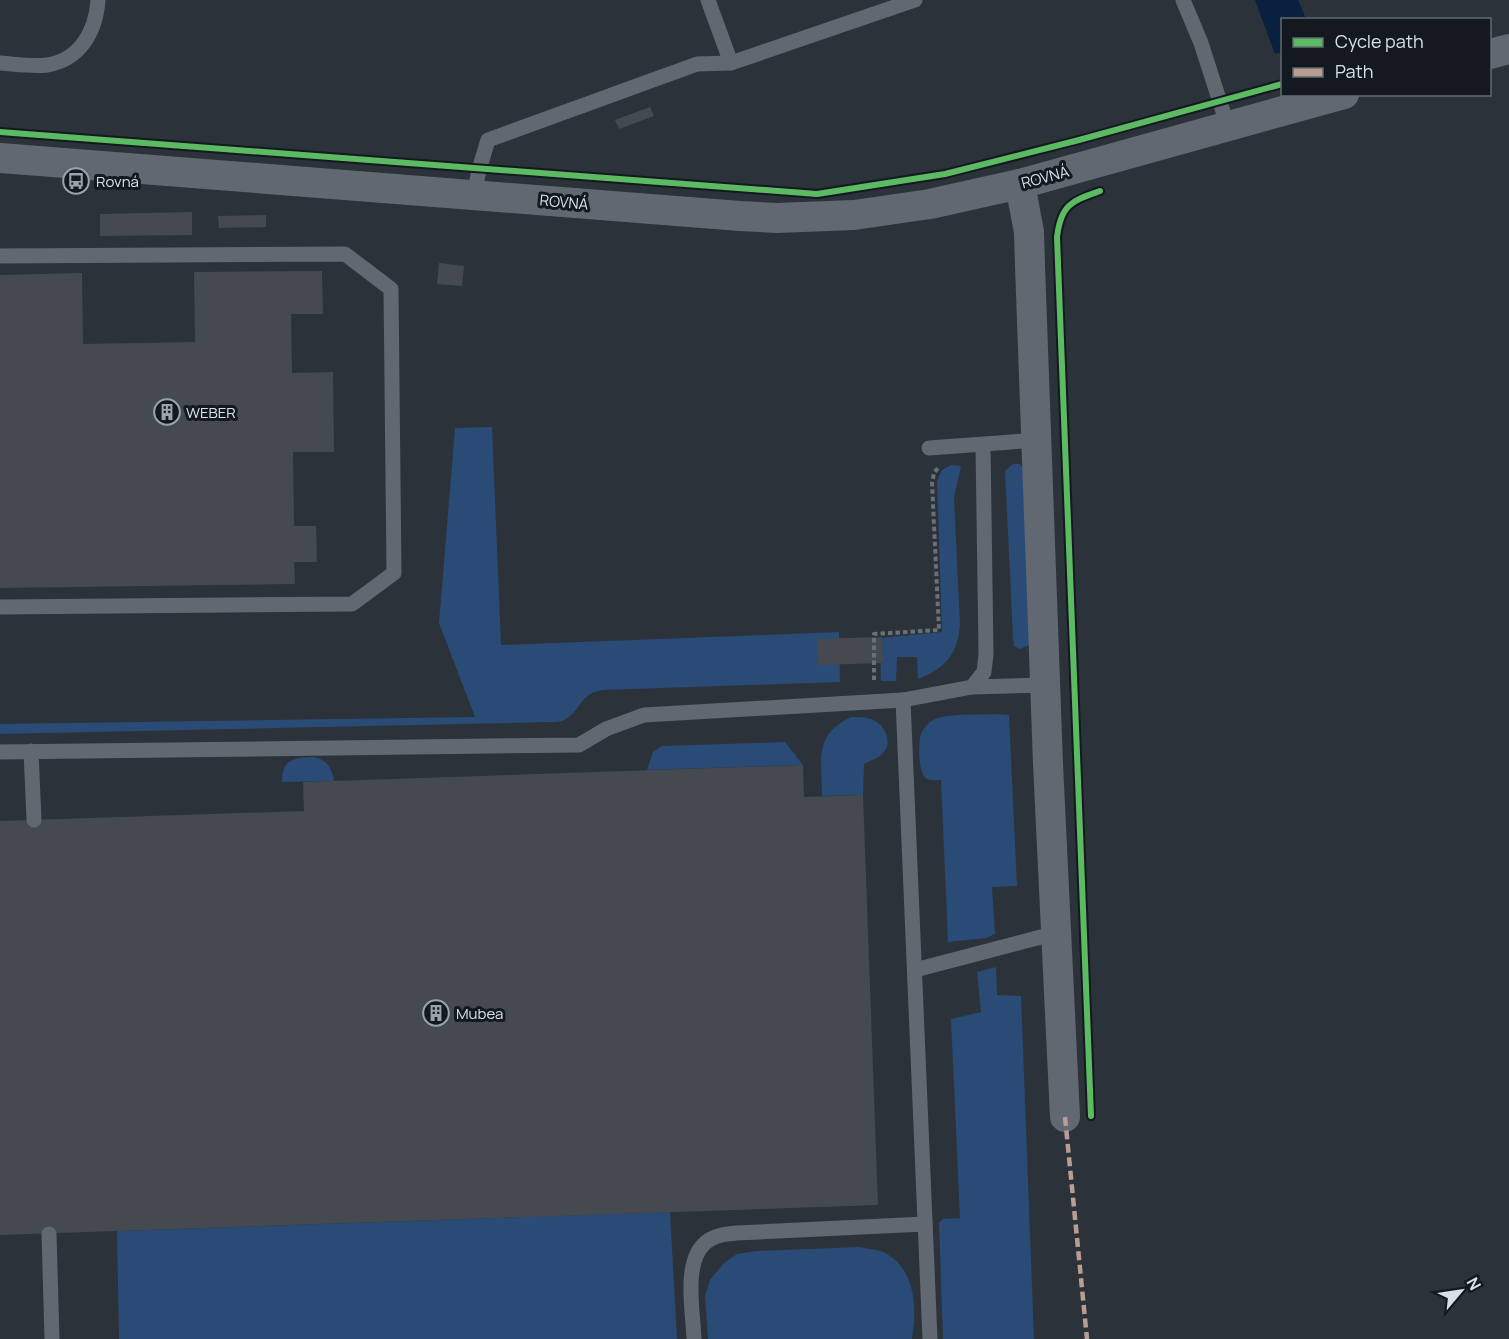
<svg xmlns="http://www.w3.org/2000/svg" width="1509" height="1339" font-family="Manrope,sans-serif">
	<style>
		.green { fill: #294b76 }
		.water { fill: #09203e }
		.building { fill: #454a51 }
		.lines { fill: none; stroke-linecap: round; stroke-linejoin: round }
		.path { stroke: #6a7077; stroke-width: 4; stroke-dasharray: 4.5 3; stroke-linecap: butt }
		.service { stroke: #616871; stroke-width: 15 }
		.minor { stroke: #616871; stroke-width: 30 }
		.quiet { stroke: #b99d93; stroke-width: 4.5; stroke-dasharray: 9 4.5; stroke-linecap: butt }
		.cycleway-casing { stroke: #141920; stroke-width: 10 }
		.cycleway { stroke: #5cba63; stroke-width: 6 }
		.labels { text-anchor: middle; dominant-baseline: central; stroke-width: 6; stroke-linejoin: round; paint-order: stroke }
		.street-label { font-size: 15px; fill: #d9e0ea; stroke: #141920 }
		.poi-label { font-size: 15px; fill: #d9e0ea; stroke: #141920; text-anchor: start }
	</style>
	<rect width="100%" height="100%" fill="#2c323a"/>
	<g class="green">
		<path d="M492 427 501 645 839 632 840 682 603 690C580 693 582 709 566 719 562 722 556 722 551 722L0 734V724L475 717 439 623 455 428Z"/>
		<polygon points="1013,464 1020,464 1039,484 1029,645 1020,649 1014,646 1013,637 1005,471"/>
		<path d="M951 465 961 466 954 498 960 624C958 654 946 668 918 679L917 657H897L896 681H881L880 638 942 632 937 481 942 470Z"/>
		<path d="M994 714 1009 715 1017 886 992 887 995 934 986 938 948 942 941 780C937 780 931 781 927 779 918 775 918 743 921 734 923 729 928 723 933 720 946 713 979 715 994 714Z"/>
		<path d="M851 717C858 717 865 717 871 719 885 724 894 743 882 754 877 759 870 761 864 764L863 795 822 796C822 760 813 735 851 717Z"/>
		<polygon points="785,742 803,765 647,770 653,752 662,746"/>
		<path d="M312 757C326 758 332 768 334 781L282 782C282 760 292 758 312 757Z"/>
		<polygon points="996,967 997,995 1021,996 1034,1339 943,1339 939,1223 943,1219 960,1218 951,1019 981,1012 977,972"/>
		<polygon points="670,1212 677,1339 119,1339 117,1231"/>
		<path d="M859 1247C868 1249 878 1249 887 1254 916 1271 917 1309 912 1339H708L705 1296 710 1280 724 1263 737 1254 757 1251Z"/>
	</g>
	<polygon class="water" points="1255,0 1298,0 1306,19 1282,20 1282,52 1275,54"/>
	<g class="building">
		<polygon points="650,107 654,116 619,129 615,120"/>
		<polygon points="192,212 192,235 100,236 100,214"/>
		<polygon points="266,215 266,227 219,228 218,216"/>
		<polygon points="439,263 464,266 462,286 437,284"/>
		<polygon points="322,271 323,314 291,314 292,373 333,372 334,452 293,452 294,526 316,526 317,562 294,562 295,584 0,588 0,275 82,273 83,344 195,342 194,272"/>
		<polygon points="882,637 883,663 818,665 817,639"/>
		<polygon points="803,765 804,797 863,795 878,1205 0,1235 0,821 304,811 303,782"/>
	</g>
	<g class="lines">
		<g class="path">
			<path d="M1058 225C1061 214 1065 207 1074 200"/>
			<polyline points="874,680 874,634 939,630 932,483 934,473 938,468"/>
		</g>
		<g class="service">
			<polyline points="708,0 731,63"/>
			<polyline points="1183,0 1201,43 1228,127"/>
			<path d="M0 63C15 64 32 67 47 65 80 60 96 31 98 0"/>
			<polyline points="474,195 479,170 488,140 697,64 731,63 915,0"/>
			<polyline points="0,256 345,254 391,289 394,573 352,604 0,607"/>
			<polyline points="929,448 1037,440"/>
			<polyline points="972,687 1046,685"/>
			<polyline points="903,700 930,1339"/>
			<polyline points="31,751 34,820"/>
			<polyline points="0,752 579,745 606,729 644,715 903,700 972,687 984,672 986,654 983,445"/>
			<polyline points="915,970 1056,933"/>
			<polyline points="49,1234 52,1339"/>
			<path d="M694 1339C693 1311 683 1263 705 1243 714 1235 726 1234 737 1233L925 1224"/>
		</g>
		<g class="minor">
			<polyline points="1490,54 1509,49"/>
			<polyline points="0,158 740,216 777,218 854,215 930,204 1020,184 1344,94"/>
			<polyline points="1020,184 1029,232 1030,266 1048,764 1065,1117"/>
		</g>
		<polyline class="quiet" points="1065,1117 1087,1339"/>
		<g class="cycleway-casing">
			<g id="cycleway">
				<polyline points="0,132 817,194 945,174 1079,140 1282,84"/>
				<path d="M1091 1116 1057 237C1061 204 1072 201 1100 191"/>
			</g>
		</g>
		<use href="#cycleway" class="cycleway"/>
	</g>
	<defs>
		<g id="bus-ring" transform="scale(1.35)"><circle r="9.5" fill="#141920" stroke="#9ca3ac" stroke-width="1.5"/><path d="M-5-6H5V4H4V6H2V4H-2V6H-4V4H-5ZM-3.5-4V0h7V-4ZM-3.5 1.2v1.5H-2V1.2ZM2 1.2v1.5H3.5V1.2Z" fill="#9ca3ac"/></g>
		<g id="building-ring" transform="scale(1.35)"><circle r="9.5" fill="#141920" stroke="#9ca3ac" stroke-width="1.5"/><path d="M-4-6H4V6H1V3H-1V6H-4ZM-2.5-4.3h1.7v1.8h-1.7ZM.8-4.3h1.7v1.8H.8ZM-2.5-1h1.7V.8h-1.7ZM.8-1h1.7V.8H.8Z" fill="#9ca3ac"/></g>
	</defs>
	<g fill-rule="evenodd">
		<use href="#bus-ring" x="76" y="181"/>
		<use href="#building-ring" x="167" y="412"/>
		<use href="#building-ring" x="436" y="1013"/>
	</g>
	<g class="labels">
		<g class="street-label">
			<text transform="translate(1045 177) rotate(-15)">ROVNÁ</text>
			<text transform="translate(564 202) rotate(5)">ROVNÁ</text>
		</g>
		<g class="poi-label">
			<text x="96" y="181">Rovná</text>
			<text x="186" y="412">WEBER</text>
			<text x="456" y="1013">Mubea</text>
		</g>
	</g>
	<rect x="1281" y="18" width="210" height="78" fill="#141920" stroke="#636971" stroke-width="1.5"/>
	<rect x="1293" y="38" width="30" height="9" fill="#5cba63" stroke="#636971" stroke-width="1.5"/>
	<text x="1335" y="48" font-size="18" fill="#d9e0ea">Cycle path</text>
	<rect x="1293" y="68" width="30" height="9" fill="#b99d93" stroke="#636971" stroke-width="1.5"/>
	<text x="1335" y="78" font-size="18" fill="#d9e0ea">Path</text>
	<g transform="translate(1461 1291) rotate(61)" stroke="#141920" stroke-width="4.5" paint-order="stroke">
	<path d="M0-4.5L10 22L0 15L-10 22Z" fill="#d9e0ea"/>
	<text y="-9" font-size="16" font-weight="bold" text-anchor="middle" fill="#d9e0ea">N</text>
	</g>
</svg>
